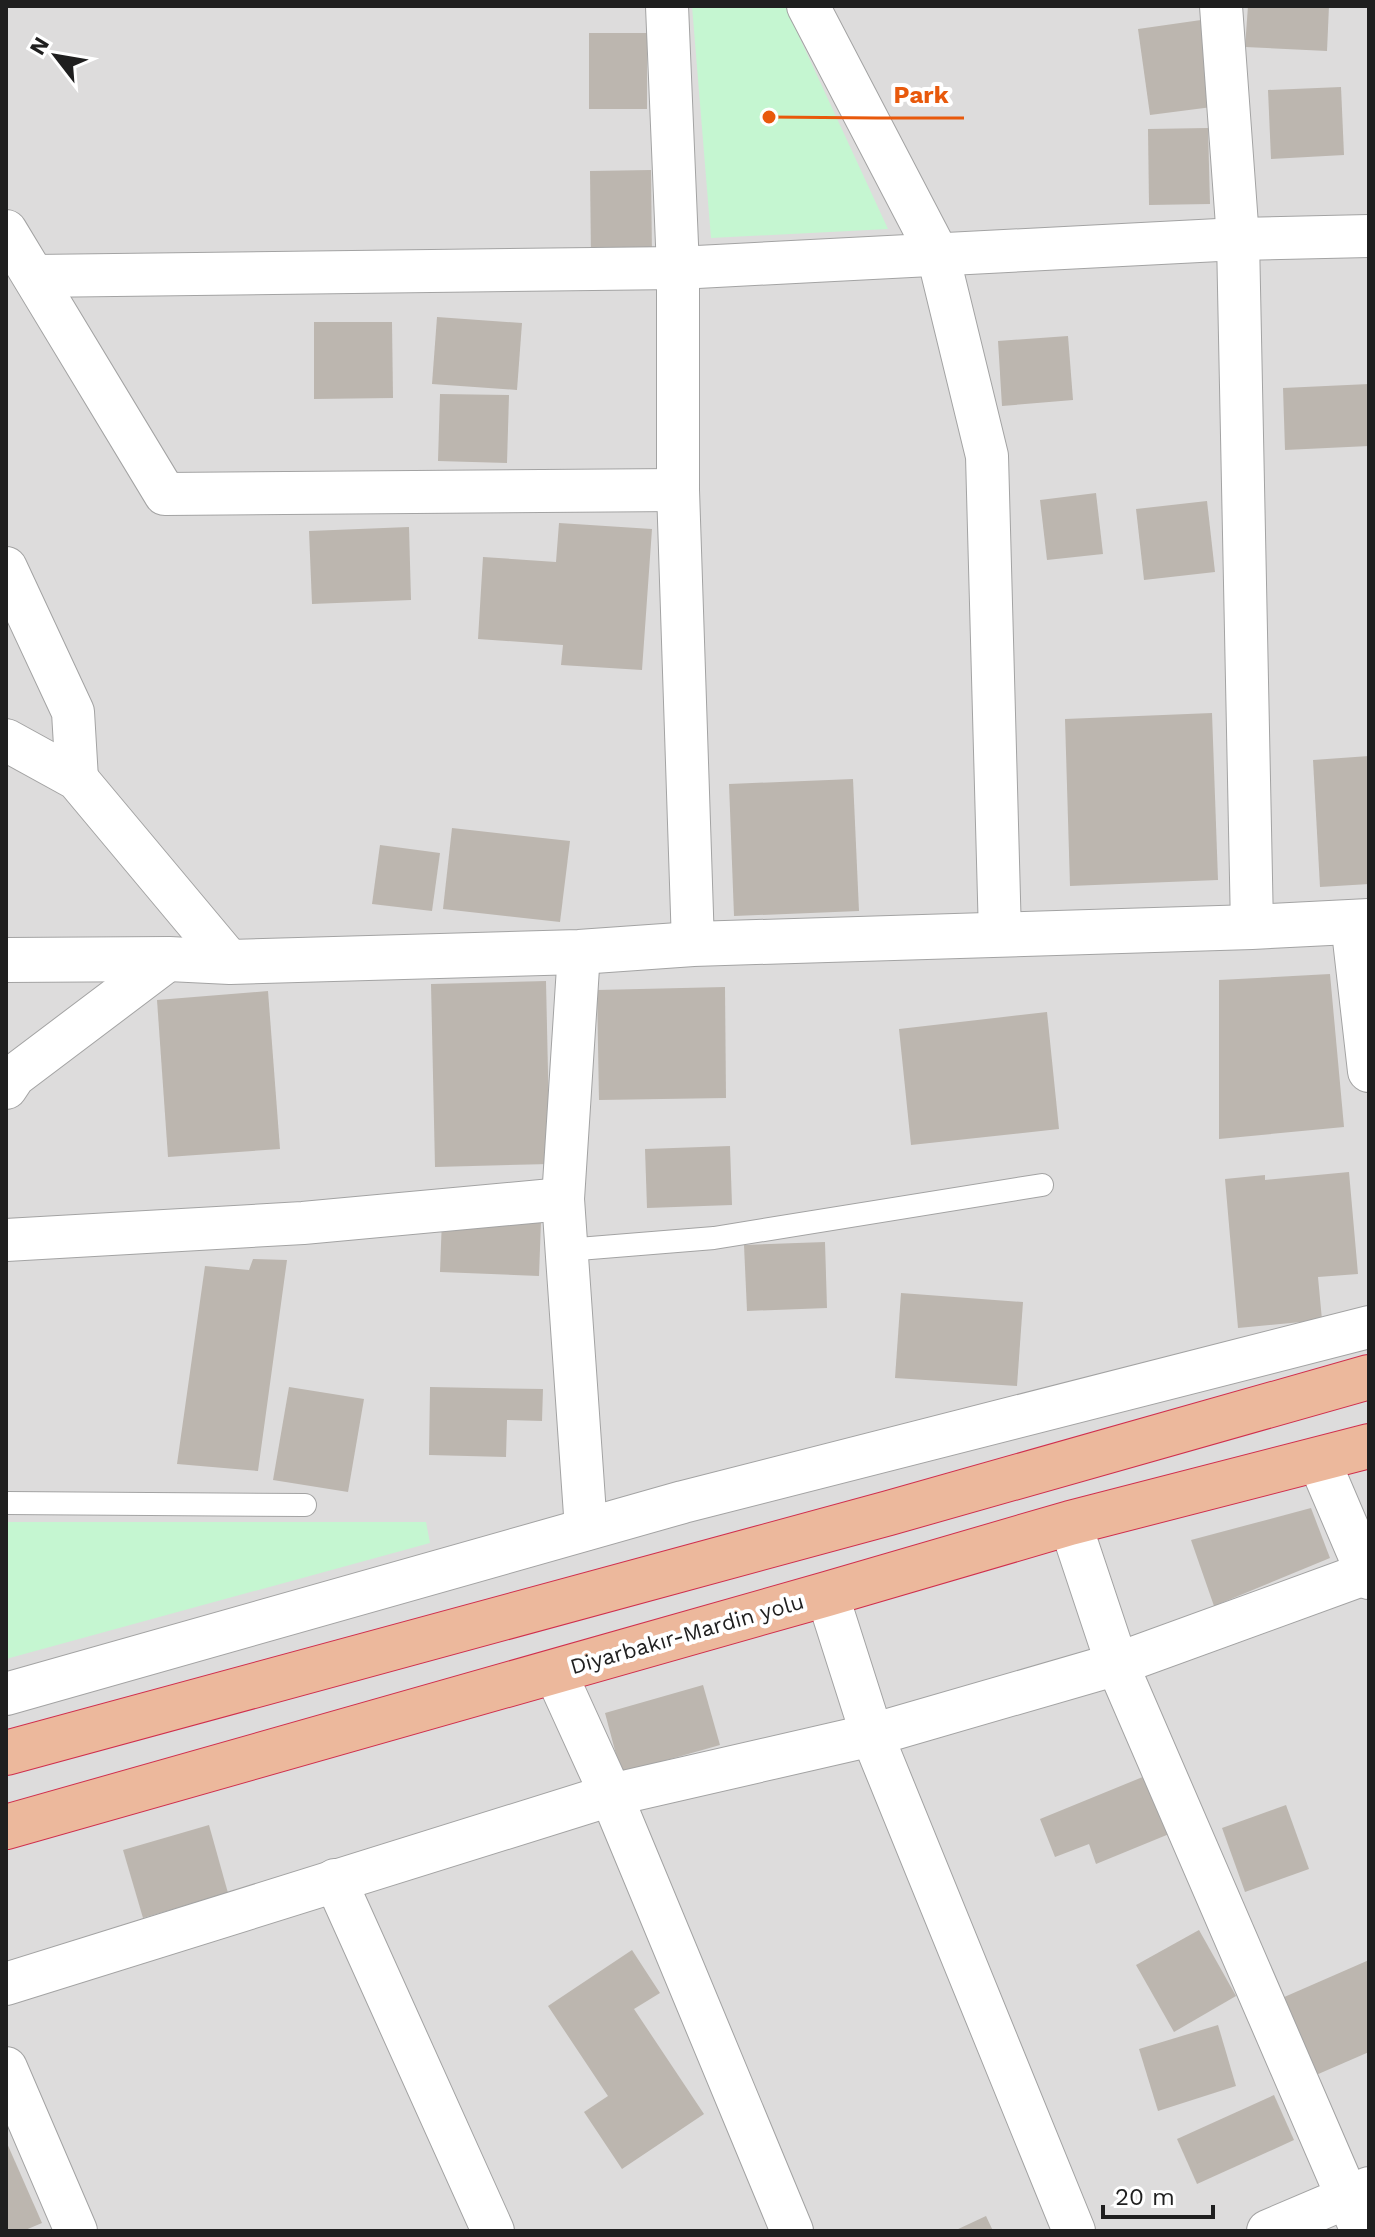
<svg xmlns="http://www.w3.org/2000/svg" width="1375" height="2237" font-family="'Work Sans',sans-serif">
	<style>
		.residential { fill: #dddcdc }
		.park { fill: #c5f6d1 }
		.building { fill: #bcb6af }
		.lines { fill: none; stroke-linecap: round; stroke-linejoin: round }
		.service-casing { stroke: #a3a3a3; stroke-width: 24 }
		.minor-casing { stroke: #a3a3a3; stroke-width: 44 }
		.tertiary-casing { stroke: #a3a3a3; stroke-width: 46 }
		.trunk-casing { stroke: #d02f4d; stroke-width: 46 }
		.service { stroke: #fff; stroke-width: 22 }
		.minor { stroke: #fff; stroke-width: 42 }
		.tertiary { stroke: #fff; stroke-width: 44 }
		.trunk { stroke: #ecb89c; stroke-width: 44 }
		.labels { text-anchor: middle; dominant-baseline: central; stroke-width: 8; stroke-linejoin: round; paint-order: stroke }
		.street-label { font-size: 22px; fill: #1f1f1f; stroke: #fff }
		.leader { fill: none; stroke: #e8590c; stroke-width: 3 }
		.callout-dot { fill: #e8590c; stroke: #fff; stroke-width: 3 }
		.callout-label { font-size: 24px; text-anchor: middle; font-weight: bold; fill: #e8590c; stroke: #fff; stroke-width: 8; stroke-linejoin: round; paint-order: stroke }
	</style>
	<rect width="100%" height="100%" fill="#efede5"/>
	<rect class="residential" x="6" y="6" width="1363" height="2225"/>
	<g class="park">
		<polygon points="692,6 785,6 888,229 711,238"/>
		<polygon points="6,1522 426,1522 430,1543 6,1659"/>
	</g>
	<g class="building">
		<polygon points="1248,6 1329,6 1327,51 1245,47"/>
		<polygon points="1201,20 1212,107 1150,115 1138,29"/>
		<rect x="589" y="33" width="58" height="76"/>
		<polygon points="1341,87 1344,155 1271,159 1268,90"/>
		<polygon points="1208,128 1210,204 1149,205 1148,129"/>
		<polygon points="651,170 652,257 591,258 590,171"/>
		<polygon points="437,317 522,323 517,390 432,384"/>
		<polygon points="314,322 392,322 393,398 314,399"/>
		<polygon points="1068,336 1073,400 1002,406 998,341"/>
		<polygon points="1369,384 1369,446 1285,450 1283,388"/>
		<polygon points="440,394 509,395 507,463 438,461"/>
		<polygon points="1096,493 1103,554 1047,560 1040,500"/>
		<polygon points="1207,501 1215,572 1144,580 1136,509"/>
		<polygon points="559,523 652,529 642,670 561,665 563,645 478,639 483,557 556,562"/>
		<polygon points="409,527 411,600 312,604 309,531"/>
		<polygon points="1212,713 1218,880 1070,886 1065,719"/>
		<polygon points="1369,756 1369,884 1320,887 1313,760"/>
		<polygon points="853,779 859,911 734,916 729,784"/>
		<polygon points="452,828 570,841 560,922 443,909"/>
		<polygon points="380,845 440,853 432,911 372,904"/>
		<polygon points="1330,974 1344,1127 1219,1139 1219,980"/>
		<polygon points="546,981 550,1164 435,1167 431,984"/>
		<polygon points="725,987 726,1098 599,1100 597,990"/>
		<polygon points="268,991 280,1149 168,1157 157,1000"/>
		<polygon points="1047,1012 1059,1129 911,1145 899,1029"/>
		<polygon points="730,1146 732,1205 647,1208 645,1149"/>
		<polygon points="1349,1172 1358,1274 1318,1277 1322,1320 1238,1328 1225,1179 1265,1175 1265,1180"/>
		<polygon points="442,1218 541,1221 539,1276 440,1272"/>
		<polygon points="825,1242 827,1308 747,1311 744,1245"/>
		<polygon points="253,1259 287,1260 258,1471 177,1464 205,1266 249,1270"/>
		<polygon points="901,1293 1023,1302 1017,1386 895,1378"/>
		<polygon points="289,1387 364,1399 348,1492 273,1480"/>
		<polygon points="430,1387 543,1389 542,1421 507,1420 506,1457 429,1455"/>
		<polygon points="1311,1508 1330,1558 1214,1606 1191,1540"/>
		<polygon points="703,1685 720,1745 621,1773 605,1713"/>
		<polygon points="1150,1774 1174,1832 1096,1864 1089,1844 1055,1857 1040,1819"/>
		<polygon points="1286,1805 1309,1869 1245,1892 1222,1828"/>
		<polygon points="209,1825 228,1893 143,1918 123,1850"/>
		<polygon points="1199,1930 1236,1996 1174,2032 1136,1965"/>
		<polygon points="632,1950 660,1993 634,2009 704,2114 622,2169 584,2112 608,2096 548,2006"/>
		<polygon points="1369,1960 1369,2052 1316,2075 1282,1998"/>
		<polygon points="1218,2025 1236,2086 1158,2111 1139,2049"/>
		<polygon points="1274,2095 1294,2140 1197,2184 1177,2139"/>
		<polygon points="6,2141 42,2223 23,2231 6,2231"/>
		<polygon points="986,2216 993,2231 954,2231"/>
	</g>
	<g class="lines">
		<g class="service-casing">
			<g id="service">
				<polyline points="566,1250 714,1238 1042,1185"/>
				<polyline points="6,1503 305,1505"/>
			</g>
		</g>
		<g class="minor-casing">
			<g id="minor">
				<polyline points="667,6 678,268 678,490 693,944"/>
				<polyline points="808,6 938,255 987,456 1000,935"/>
				<polyline points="1221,6 1238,239 1252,927"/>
				<polyline points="6,231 165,494 678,490"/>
				<polyline points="34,276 678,268 1238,239 1369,236"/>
				<polyline points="6,568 73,712 77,779"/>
				<polyline points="6,740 77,779 230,962"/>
				<polyline points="1352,922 1369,1071"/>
				<polyline points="579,952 563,1199 586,1529"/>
				<polyline points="6,1088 14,1076 169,959"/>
				<polyline points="6,1240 303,1223 563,1199"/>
				<polyline points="1319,1461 1369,1578"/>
				<polyline points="1070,1523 1117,1664 1362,2231"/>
				<polyline points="827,1594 872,1735 1074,2231"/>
				<polyline points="555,1672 611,1795 792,2231"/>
				<polyline points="6,1694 683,1502 1369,1327"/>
				<polyline points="335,1880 493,2231"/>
				<polyline points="6,1984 611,1795 872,1735 1117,1664 1367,1573"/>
				<polyline points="6,2068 76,2231"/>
				<polyline points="1268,2231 1369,2188"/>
			</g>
		</g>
		<g class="tertiary-casing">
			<polyline id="tertiary" points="6,960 169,959 230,962 579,952 693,944 1252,927 1369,921"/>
		</g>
		<g class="trunk-casing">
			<g id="trunk">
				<polyline points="6,1753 889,1513 1369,1377"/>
				<polyline points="6,1827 827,1594 1070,1523 1369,1446"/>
			</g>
		</g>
		<use href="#service" class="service"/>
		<use href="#minor" class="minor"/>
		<use href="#tertiary" class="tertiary"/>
		<use href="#trunk" class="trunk"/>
	</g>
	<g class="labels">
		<g class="street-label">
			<text transform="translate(687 1634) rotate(-16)">Diyarbakır-Mardin yolu</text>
		</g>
	</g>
	<path class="leader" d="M769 117L877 118H964"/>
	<circle class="callout-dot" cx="769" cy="117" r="8"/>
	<g class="callout-label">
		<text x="921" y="103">Park</text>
	</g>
	<rect width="1375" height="2237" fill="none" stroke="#1f1f1f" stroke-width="16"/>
	<g transform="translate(56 56) rotate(301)" stroke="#ffffff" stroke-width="6" paint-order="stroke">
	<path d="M0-6L14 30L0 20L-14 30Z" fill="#1f1f1f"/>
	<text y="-12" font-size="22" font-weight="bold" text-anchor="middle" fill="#1f1f1f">N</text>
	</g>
	<path d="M1103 2205v12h110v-12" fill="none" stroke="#1f1f1f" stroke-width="4"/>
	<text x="1115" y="2205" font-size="24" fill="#1f1f1f" stroke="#ffffff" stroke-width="6" paint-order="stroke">20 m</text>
</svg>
